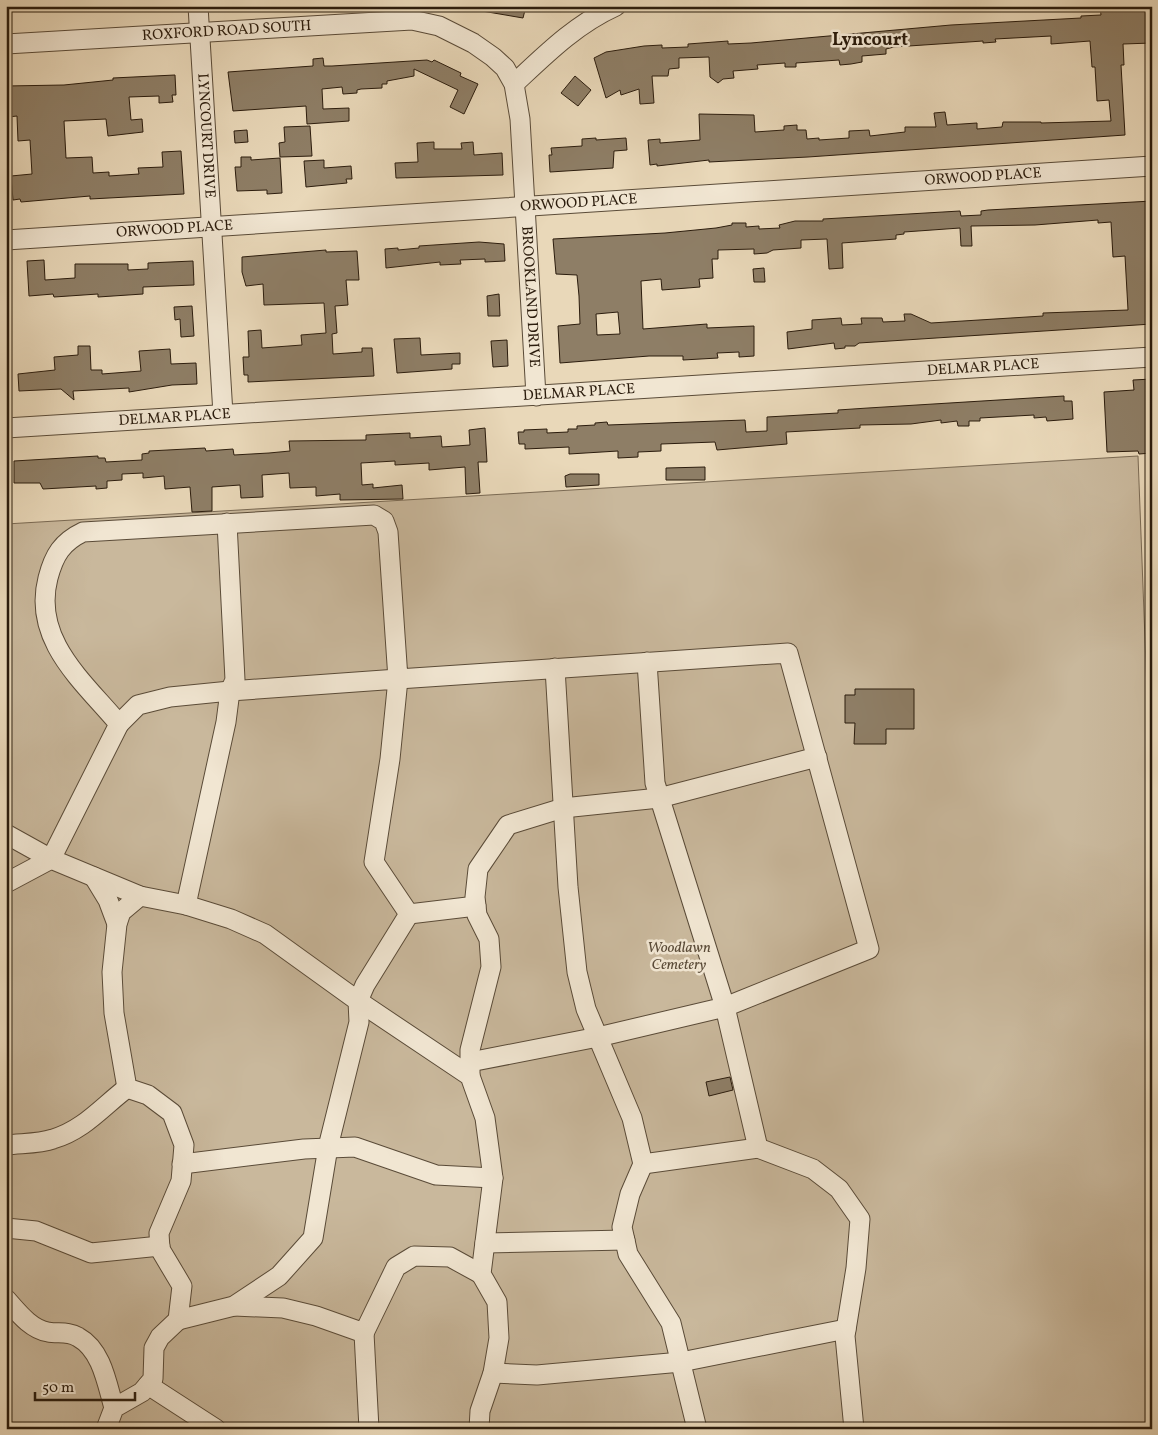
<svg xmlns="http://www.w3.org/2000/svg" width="1158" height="1435" font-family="Vollkorn,serif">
<rect width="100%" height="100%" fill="#e9d8b9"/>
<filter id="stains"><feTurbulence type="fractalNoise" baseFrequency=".004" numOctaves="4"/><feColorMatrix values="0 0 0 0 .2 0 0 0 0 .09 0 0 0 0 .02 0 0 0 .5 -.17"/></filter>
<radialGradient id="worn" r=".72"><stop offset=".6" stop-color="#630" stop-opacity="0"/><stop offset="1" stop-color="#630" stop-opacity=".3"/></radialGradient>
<polygon fill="#c9b89c" stroke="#7a6a54" points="1138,456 1152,823 1152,1429 6,1429 6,524"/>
<g fill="#8e7e66" stroke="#2b1c0d" fill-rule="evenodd">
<polygon points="482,6 526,6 523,18 482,11"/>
<polygon points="1100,6 1152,6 1152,43 1123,44 1124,65 1121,65 1125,135 808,157 709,162 709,160 657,166 657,164 650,165 648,140 660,139 660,143 700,140 699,114 754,115 755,132 784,130 784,126 797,125 797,130 806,130 807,139 819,138 819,140 849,138 849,131 869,130 870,136 905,132 905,127 936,127 934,113 945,112 947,125 977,123 977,129 1002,127 1003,122 1041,122 1041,123 1111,121 1109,100 1097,101 1095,67 1092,67 1090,41 1051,44 1051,36 995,39 996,42 983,43 983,41 894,47 886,49 886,54 862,56 862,62 851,64 840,65 839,60 796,63 796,67 785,67 785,63 757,65 758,69 733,71 734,78 723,79 718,83 710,77 709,57 679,58 679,68 669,69 668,76 652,76 654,103 640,104 639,89 621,95 620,90 606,98 594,58 606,52 644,46 662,45 662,48 688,47 688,44 728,41 728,44 751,43 951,25 1081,18 1081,16 1101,15"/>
<polygon points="323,58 324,66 332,66 427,60 432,62 434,60 461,73 460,76 478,84 464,114 450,107 458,90 414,69 414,76 387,81 387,84 382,84 382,88 361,89 357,90 357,93 343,94 342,87 322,89 323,109 349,108 349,121 307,124 306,106 233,111 228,72 313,66 313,59"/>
<polygon points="175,75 176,95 172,95 173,102 159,103 159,96 129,97 131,120 142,119 143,132 108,136 106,119 64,121 66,158 92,157 93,173 109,172 109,176 139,174 138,168 163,167 162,152 181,151 184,194 90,199 90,196 21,202 20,199 13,200 11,176 32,174 30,140 18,141 17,116 8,117 6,112 6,86 64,85 113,80 113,78"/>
<polygon points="575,76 591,90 578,106 561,93"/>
<polygon points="310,126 312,156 280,157 279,143 285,142 284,127"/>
<polygon points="247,130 248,142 235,143 234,131"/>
<polygon points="596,138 596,140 626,138 627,150 614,151 613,168 550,172 549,155 552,155 551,148 582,146 582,139"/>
<polygon points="434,142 434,149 462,149 461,143 473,142 474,155 502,153 503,175 396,178 395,163 418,162 417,143"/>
<polygon points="241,157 251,157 251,160 280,158 282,193 267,194 267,190 237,191 235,167 241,167"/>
<polygon points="324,160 324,168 351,166 352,179 346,179 347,183 306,187 304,161"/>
<path d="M1152 201V324L859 343 855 346H845V348L835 349 834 343 788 349 787 332 812 329V320L841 318 842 325 862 324 861 318H882L883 322 905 321 904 314H911L931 323 1043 316V313L1128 310 1125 256 1113 257 1111 222 1098 223V220L1035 225 971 226 972 246H961L960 228 904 232V234L896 235V239L842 243 843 268 829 269 827 239 801 240V248L773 250 767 253 754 254V249L718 250V259H712L713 278 699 279 700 287 662 290 661 279 641 281 643 329 707 324V328L754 326V356L739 357V352L717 353 718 358 683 360V356H649L560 363 558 326 580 324 579 296 577 275 556 274 553 239 665 233 716 228 732 225V223H746V227L759 226V229L780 228 779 225 795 221H823V219L960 211 961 216 981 215V211L988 210ZM618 312 620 334 597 335 596 314Z"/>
<polygon points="479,242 504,244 505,261 485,262 485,259 460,260 461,264 440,265 440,262 386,268 385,249 398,248 398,250 419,248 419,246"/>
<polygon points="326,250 326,252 357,251 359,280 346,280 348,305 335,306 337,333 332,334 333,354 362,352 362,348 372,348 374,376 248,382 248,375 244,375 243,357 249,357 248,331 261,330 262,348 302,345 301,335 326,333 324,303 264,305 263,284 246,286 242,272 242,257"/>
<polygon points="44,260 45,280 75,278 75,264 128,264 128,270 148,269 148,263 193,261 194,285 143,287 143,294 98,297 98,294 54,297 53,294 29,296 27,261"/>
<polygon points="764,268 765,282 754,282 753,269"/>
<polygon points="499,294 500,316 488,316 487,296"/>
<polygon points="192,306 194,336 181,337 180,319 175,320 174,307"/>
<polygon points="420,338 421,355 460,353 460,364 452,364 452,369 397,373 394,339"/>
<polygon points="507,340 508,366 493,367 491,341"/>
<polygon points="78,346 90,346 91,370 102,370 102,374 141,371 139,351 170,349 171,364 196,363 197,384 172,385 129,392 129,388 73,391 74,400 61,389 19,391 18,374 55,370 54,357 78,355"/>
<polygon points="1152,379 1152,453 1139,454 1138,451 1107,452 1104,392 1134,390 1133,380"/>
<polygon points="1064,396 1064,401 1072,401 1073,419 1047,421 1046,417 1034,418 1034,415 980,418 980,421 969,421 969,426 958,426 957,421 941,423 941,420 911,424 860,425 860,428 786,432 787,444 717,450 715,442 661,444 661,451 638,452 638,457 618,458 618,451 569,454 569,447 525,449 525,444 519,444 518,432 524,432 524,430 547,429 547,433 568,432 568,429 577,429 577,426 595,425 595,423 607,422 608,425 745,420 746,432 767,431 767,417 838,413 838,410 868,408"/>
<polygon points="485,428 487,462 478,462 480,493 466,494 465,467 429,470 429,463 395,465 395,461 361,463 362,485 373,484 373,488 402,485 403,499 340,500 340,494 316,496 316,487 290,488 289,473 262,475 263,497 241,498 240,485 212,487 212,511 192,512 190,487 165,489 164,476 143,478 143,473 122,474 122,480 107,481 107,488 96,489 96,486 43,489 40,483 14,483 14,461 98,456 98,458 105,458 106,462 142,460 142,454 149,453 149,451 205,448 206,451 233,449 234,455 269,453 290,451 289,441 366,440 366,435 410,433 410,438 441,436 442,447 470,445 469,430"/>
<polygon points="705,467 705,480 666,480 666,468"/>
<polygon points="570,474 599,474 599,485 566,487 565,476"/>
<polygon points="855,689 914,689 914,729 886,729 886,744 854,744 855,723 845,723 845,695 855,695"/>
<polygon points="730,1077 733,1090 709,1096 706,1082"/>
</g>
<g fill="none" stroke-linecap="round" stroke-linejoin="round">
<defs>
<g id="minor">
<path id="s1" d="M198 6 223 414"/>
<path id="s2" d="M6 44 412 20 439 26 473 43 493 57 505 68 514 84 520 119 536 396"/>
<path d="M514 84C546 54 576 24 616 6"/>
<path id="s3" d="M6 240 1152 166"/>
<path id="s4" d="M6 428 1152 357"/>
<polyline points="555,668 568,887 577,972 586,1009 632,1118 643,1164 630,1194 622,1227 628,1254 671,1323 697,1429"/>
<polyline points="119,724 138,705 170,697 230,691 398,679 390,759 374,862 409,914 365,985 358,1001 470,1076 485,1118 493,1178 481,1274 497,1302 499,1338 493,1373 480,1411 479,1429"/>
<path d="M6 834 51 859 119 724C83 681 32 640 48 578 54 555 62 542 83 532L374 515 384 521 388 532 398 679 788 653 869 949 725 1007 758 1148 813 1169 839 1189 860 1219 856 1268 845 1336 854 1429"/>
<polyline points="94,877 108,900 117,924"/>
<polyline points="6,883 51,859 140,896 186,905"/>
<polyline points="409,914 476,906"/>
<polyline points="470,1062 598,1037 725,1007 655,783 647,662"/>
<polyline points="470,1074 470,1050 491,967 489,939 477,915 475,897 478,869 508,825 563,808 659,798 817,757"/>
<path d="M6 1145C21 1143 39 1144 53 1139 84 1130 103 1106 127 1088"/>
<polyline points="182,1164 304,1149 355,1147 436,1175 493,1178"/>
<polyline points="643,1164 758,1148"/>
<polyline points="6,1228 36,1231 91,1253 160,1246"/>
<polyline points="485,1243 625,1240"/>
<path d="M6 1299C17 1311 30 1329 48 1332 58 1334 68 1331 78 1337 102 1350 107 1384 114 1408"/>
<polyline points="234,1306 283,1308 316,1316 364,1333 396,1267 414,1256 450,1257 481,1274"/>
<polyline points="178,1320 234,1306 279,1276 313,1238 328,1147 359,1022 358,1001 265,934 231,919 186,905 226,722 230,691 235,680 227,523"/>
<polyline points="364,1333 369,1429"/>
<polyline points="493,1373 537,1375 681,1362 846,1329"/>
<polyline points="148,1385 216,1429"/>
<polyline points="106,1429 114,1408 142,1392 153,1379 154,1348 160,1337 178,1320 182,1286 160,1249 159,1233 181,1181 184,1145 172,1113 148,1095 127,1088 114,1013 112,972 117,924 121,912 140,896"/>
</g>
</defs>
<use href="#minor" stroke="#5a4b38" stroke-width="21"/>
<use href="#minor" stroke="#f1e6d2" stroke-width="19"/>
</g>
<g text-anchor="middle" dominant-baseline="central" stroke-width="5" stroke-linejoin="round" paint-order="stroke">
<g font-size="15" fill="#2b1c0d" stroke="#f1e6d2">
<text stroke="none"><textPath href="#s2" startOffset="221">ROXFORD ROAD SOUTH</textPath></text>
<text stroke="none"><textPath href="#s1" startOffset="130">LYNCOURT DRIVE</textPath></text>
<text stroke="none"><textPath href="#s3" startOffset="979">ORWOOD PLACE</textPath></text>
<text stroke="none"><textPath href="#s3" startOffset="574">ORWOOD PLACE</textPath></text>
<text stroke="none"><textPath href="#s3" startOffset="169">ORWOOD PLACE</textPath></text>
<text stroke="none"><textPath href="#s2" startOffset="745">BROOKLAND DRIVE</textPath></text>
<text stroke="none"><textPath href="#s4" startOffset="979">DELMAR PLACE</textPath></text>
<text stroke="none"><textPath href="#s4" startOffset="574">DELMAR PLACE</textPath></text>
<text stroke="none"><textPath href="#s4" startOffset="169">DELMAR PLACE</textPath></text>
</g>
<g font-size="15" font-style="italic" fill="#5a4b38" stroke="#f1e6d2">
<text x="679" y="948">Woodlawn<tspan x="679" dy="17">Cemetery</tspan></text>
</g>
<g font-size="18" font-weight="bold" fill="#2b1c0d" stroke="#f1e6d2">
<text x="870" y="40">Lyncourt</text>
</g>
</g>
<rect width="1158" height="1435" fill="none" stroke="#e9d8b9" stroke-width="25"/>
<rect x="8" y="8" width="1143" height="1420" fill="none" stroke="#2b1c0d" stroke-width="2.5"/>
<rect x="12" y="12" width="1133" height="1410" fill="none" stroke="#2b1c0d"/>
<path d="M35 1392v8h100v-8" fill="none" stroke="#2b1c0d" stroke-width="2.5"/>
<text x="42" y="1392" font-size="15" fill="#2b1c0d" stroke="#f1e6d2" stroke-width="4" paint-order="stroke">50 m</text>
<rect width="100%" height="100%" filter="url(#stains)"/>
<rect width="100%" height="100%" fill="url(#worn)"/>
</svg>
